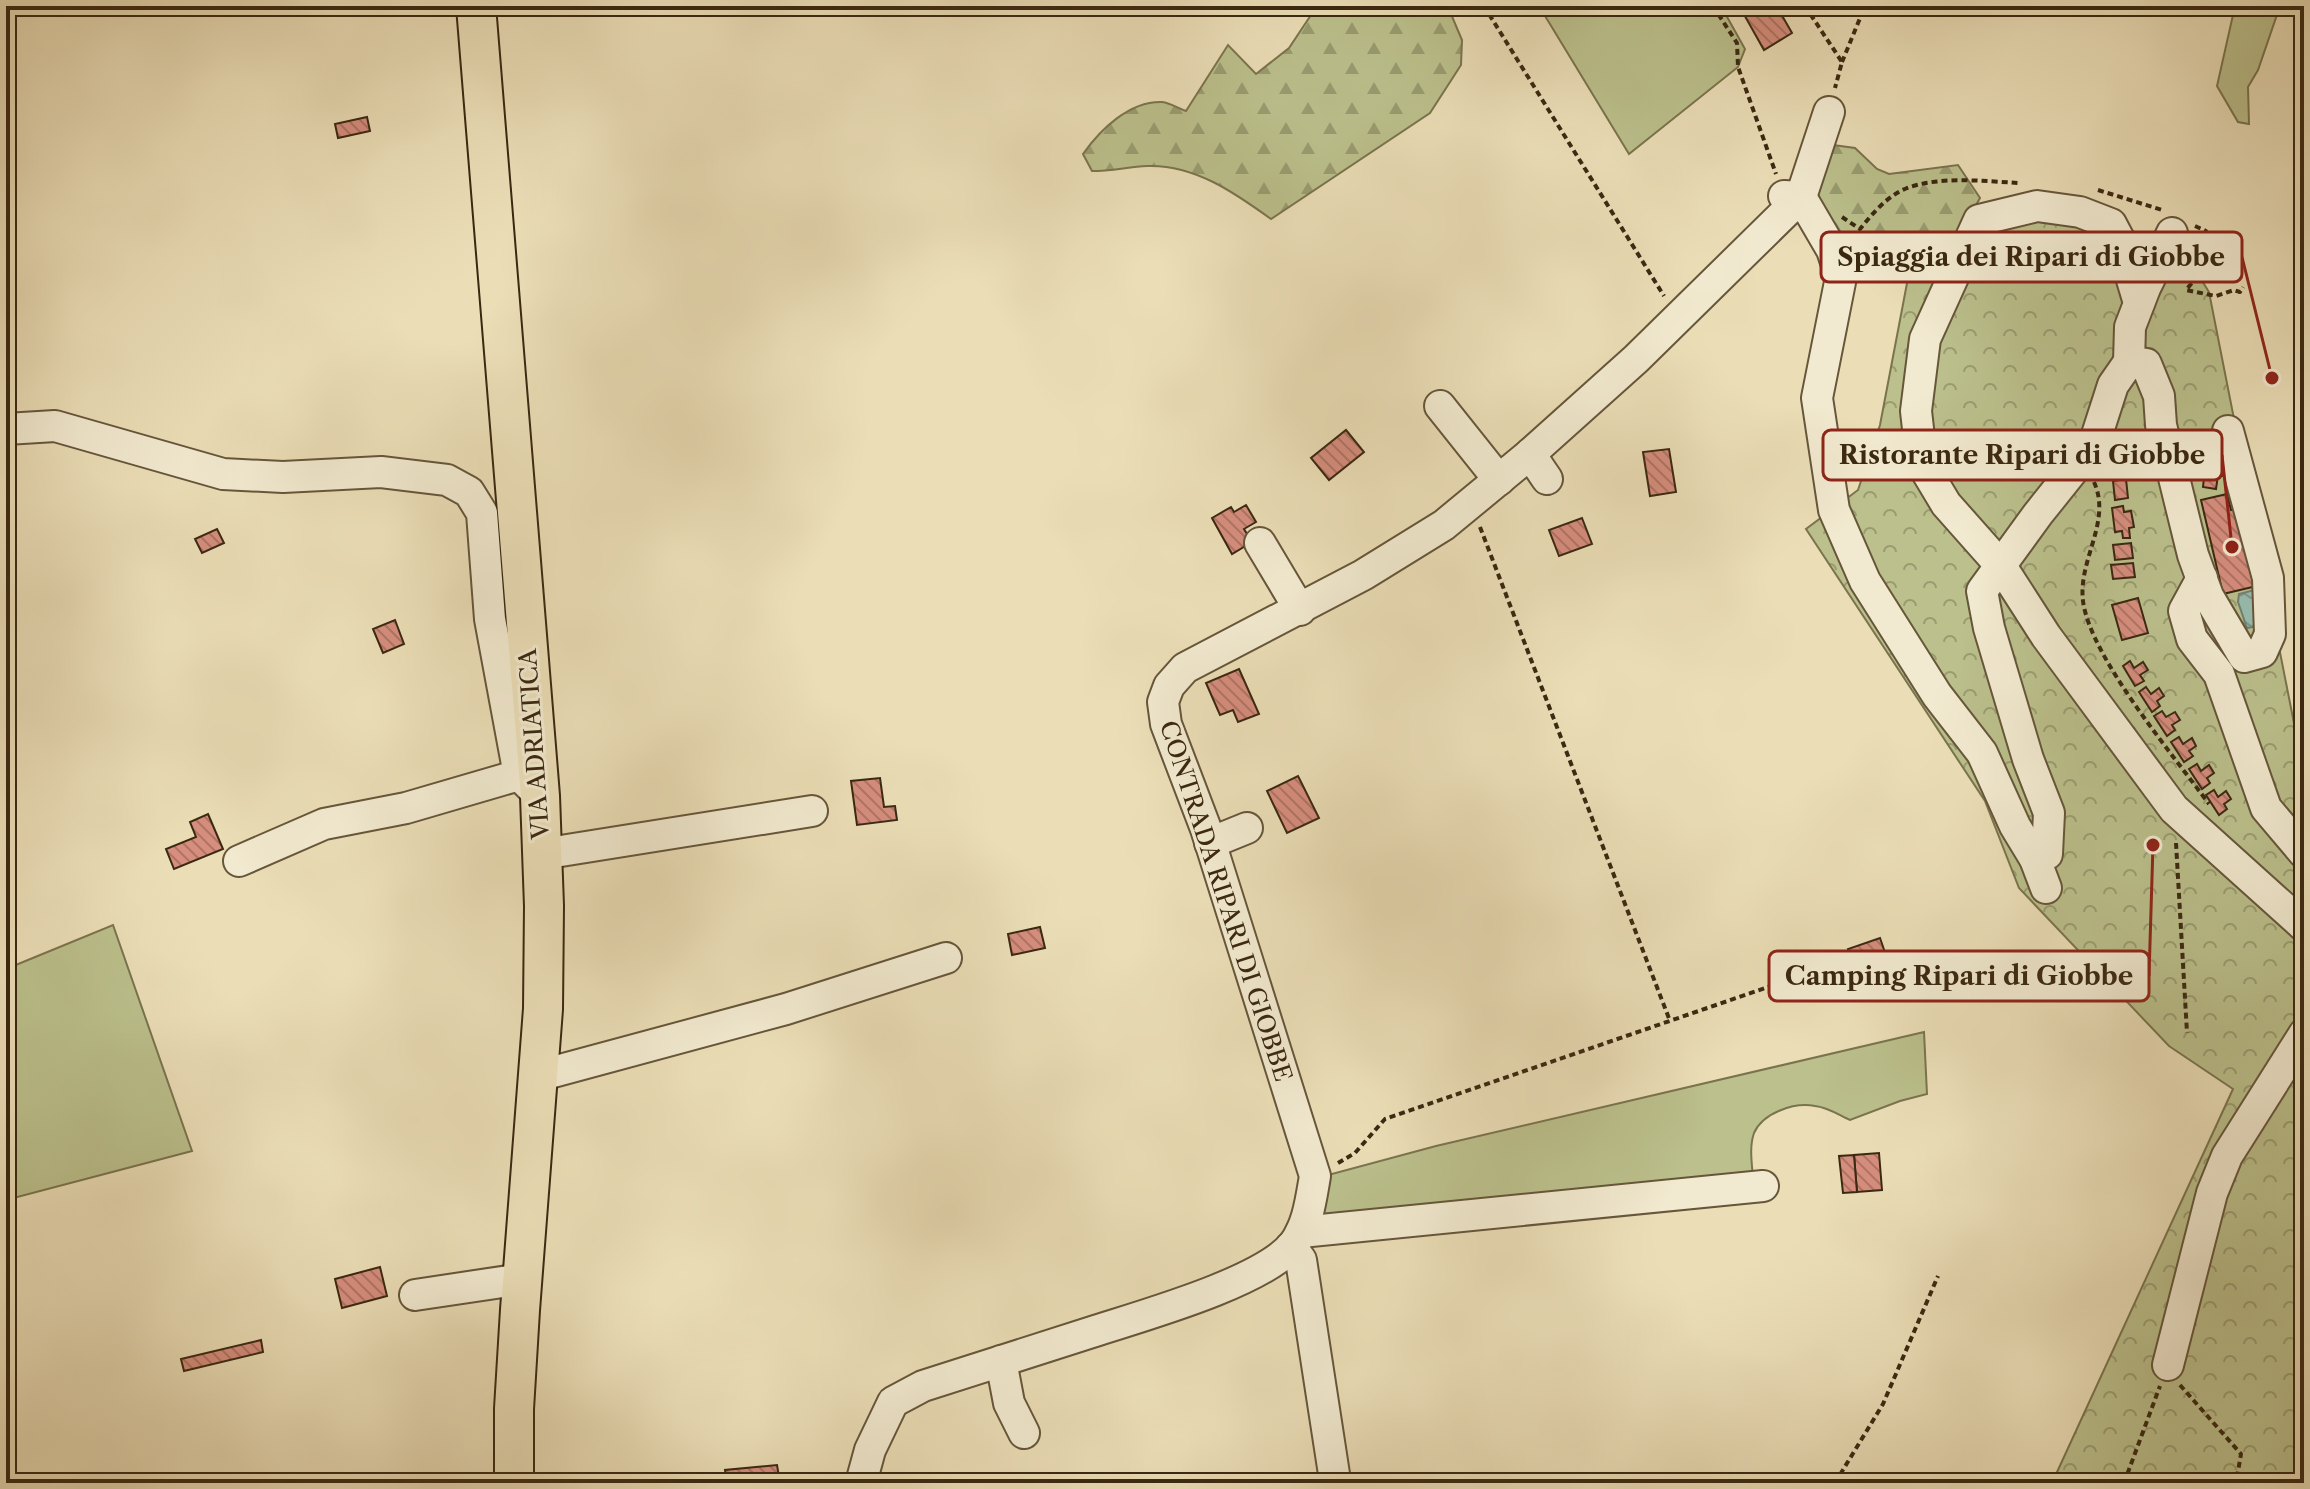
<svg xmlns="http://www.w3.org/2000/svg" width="2310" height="1489" font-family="'Libre Caslon Text',serif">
<defs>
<pattern id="forest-firs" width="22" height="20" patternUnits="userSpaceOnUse" patternTransform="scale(2)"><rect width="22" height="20" fill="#bbc08c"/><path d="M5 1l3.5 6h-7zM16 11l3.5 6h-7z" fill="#999c71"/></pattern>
<pattern id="park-crowns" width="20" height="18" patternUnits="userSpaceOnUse" patternTransform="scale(2)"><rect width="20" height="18" fill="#bbc08c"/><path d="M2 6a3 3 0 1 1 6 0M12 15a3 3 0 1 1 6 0" fill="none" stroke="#999c71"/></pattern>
<pattern id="water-ripples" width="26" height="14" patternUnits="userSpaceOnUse" patternTransform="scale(2)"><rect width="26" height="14" fill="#98bcaf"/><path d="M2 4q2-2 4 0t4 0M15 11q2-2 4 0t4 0" fill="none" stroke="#7d998d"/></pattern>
<pattern id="building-back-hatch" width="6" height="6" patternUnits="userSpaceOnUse" patternTransform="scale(2)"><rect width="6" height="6" fill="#d68e7e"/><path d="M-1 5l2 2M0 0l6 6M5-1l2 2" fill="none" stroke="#af7466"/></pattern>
</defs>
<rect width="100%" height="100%" fill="#ebdeb7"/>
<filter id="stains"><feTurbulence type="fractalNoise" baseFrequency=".0025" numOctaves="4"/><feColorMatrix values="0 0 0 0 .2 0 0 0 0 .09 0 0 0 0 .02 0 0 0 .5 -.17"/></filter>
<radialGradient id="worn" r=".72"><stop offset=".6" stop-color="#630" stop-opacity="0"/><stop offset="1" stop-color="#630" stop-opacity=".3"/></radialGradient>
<g fill="#bbc08c" stroke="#7a744e" stroke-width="2">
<polygon points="1539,6 1721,6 1745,49 1738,67 1629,154"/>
<polygon points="2235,6 2280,6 2258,70 2248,87 2249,124 2238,122 2217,86"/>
<polygon points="113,925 192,1151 6,1200 6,969"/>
<path d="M1924 1032 1927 1094 1900 1101 1850 1120C1839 1115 1827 1107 1815 1106 1794 1102 1763 1113 1754 1133 1749 1147 1752 1164 1753 1178L1320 1216 1328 1175 1436 1146Z"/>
</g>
<g fill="url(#forest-firs)" stroke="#7a744e" stroke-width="2">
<path d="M1317 6H1444L1451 14 1462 40 1461 65 1430 113 1271 219C1235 193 1194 164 1147 166 1128 167 1111 171 1092 171L1083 154C1100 130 1129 101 1162 102 1170 103 1178 108 1186 111L1228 45 1256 74 1289 48Z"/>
<polygon points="1833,145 1855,148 1877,169 1889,174 1958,165 1980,198 1972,212 1959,247 1908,278 1882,263 1846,258 1809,193"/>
</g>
<polygon fill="url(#park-crowns)" stroke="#7a744e" stroke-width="2" points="2024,208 2177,241 2209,292 2304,774 2304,1447 2298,1483 2052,1483 2233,1089 2169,1046 2019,888 1985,801 1806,529 1858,490 1880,425 1908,278"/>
<polygon fill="url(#water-ripples)" stroke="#728170" stroke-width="2" points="2258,589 2258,626 2247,628 2238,602 2239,594"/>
<g fill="url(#building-back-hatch)" stroke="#3a2811" stroke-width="2">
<polygon points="1751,6 1772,6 1776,14 1780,12 1792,33 1764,50 1742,11"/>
<polygon points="367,117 370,131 338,138 335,124"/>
<polygon points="1346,430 1364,452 1329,480 1311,458"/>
<polygon points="1669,449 1676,492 1650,496 1643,452"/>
<polygon points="2207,450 2225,452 2223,476 2218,475 2216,489 2203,487"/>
<polygon points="2126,479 2128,498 2115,500 2113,481"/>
<polygon points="2227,494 2231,510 2242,507 2261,585 2223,594 2201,500"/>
<polygon points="1246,505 1256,522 1244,529 1252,542 1232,554 1212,518 1231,507 1234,512"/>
<polygon points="2123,506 2124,512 2131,511 2134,527 2129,528 2130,538 2123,538 2122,531 2115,532 2112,508"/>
<polygon points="1582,518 1592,544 1559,556 1549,530"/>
<polygon points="217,529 224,543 202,553 195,539"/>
<polygon points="2131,543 2133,558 2115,560 2113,545"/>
<polygon points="2133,563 2135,577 2113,579 2111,565"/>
<polygon points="2138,598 2148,633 2122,640 2112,605"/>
<polygon points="395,620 404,644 383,653 373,629"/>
<polygon points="2130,661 2134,668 2143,662 2148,670 2140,675 2144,681 2135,686 2123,666"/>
<polygon points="1239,669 1259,714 1238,722 1233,710 1220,715 1206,683"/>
<polygon points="2146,687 2151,694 2159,688 2164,696 2157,701 2160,706 2152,712 2139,692"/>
<polygon points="2162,711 2166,717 2175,712 2180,720 2172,725 2175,730 2167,736 2154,716"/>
<polygon points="2179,737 2183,744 2192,738 2196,746 2189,751 2193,756 2184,762 2171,742"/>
<polygon points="2197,764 2201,771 2209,765 2214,773 2207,778 2210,783 2202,789 2189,769"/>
<polygon points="1298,776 1319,818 1287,833 1267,791"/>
<polygon points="880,778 884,807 895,806 897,820 857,825 851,781"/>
<polygon points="2214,790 2218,797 2226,791 2231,799 2224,804 2227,809 2219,815 2206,795"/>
<polygon points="208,814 223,849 174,869 166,849 196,837 190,822"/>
<polygon points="1040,927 1045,948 1012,955 1008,934"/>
<polygon points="1880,938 1889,964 1880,967 1886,984 1864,992 1848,949"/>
<polygon points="1879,1153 1882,1190 1857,1192 1854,1155"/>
<polygon points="1854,1155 1857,1192 1843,1193 1839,1156"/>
<polygon points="380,1267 387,1296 342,1308 335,1279"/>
<polygon points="261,1340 263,1352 184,1371 181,1359"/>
<polygon points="777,1465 780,1483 727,1483 725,1470"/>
</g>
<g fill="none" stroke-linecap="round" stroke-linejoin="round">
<defs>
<g id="minor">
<polyline points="1784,196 1801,197 1832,250 1841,277 1817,398 1834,510 1865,581 1937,695 1982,753 2015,826 2035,859 2046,888"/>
<polyline points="2139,303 2121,243 2111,224 2080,212 2037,206 1979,220 1925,339 1916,411 1922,464 1946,504 2001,566 2046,636 2174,809 2304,926"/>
<polyline points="2129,362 2130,327 2145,288 2172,233"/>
<polyline points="1440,406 1499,480"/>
<polyline points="6,429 55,426 223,474 283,477 381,472 447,480 469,492 482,513 490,619 519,775 540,796"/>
<polyline points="1530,454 1547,479"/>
<polyline points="1260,543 1300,610"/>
<polyline points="2202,578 2184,611 2192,639 2219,674 2266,808 2304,853"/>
<polyline points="1210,843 1247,828"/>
<polyline points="542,854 812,811"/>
<polyline points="2035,859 2047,854 2049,813 2028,759 1989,628 1982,591 2038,514 2094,444 2113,385 2129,362 2146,364 2159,396 2161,425 2193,555 2208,596 2244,657 2262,652 2270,634 2268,578 2228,431"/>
<polyline points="239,861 324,824 406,808 519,775"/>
<polyline points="538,1076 786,1009 946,958"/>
<polyline points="1301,1232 1763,1186"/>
<polyline points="1291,1247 1301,1260 1334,1474"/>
<polyline points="415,1295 522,1279"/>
<polyline points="1001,1361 1009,1403 1024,1433"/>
<polyline points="2168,1365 2212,1193 2227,1156 2304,1034"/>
<path d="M861 1483 870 1450 893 1402 923 1386C980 1368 1036 1350 1092 1332 1141 1316 1261 1283 1293 1245 1308 1226 1311 1199 1315 1176L1206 829 1166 724 1163 702 1169 686 1185 668 1363 575 1444 525 1530 454 1636 359 1801 197 1829 112"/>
</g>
<polyline id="major" points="476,6 540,796 544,906 543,1009 520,1310 514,1409 514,1483"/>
</defs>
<use href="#minor" stroke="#66563a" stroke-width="34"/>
<use href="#major" stroke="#3a2811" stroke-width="42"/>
<g stroke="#3a2811" stroke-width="4" stroke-dasharray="6 4" stroke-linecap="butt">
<polyline points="1484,6 1664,296"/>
<polyline points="1713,6 1737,43 1738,67 1776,174"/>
<polyline points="1805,6 1842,62 1835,88"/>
<polyline points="1842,62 1865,6"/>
<polyline points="2098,190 2162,210"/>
<path d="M1842 217 1860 229C1873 213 1887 196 1907 188 1940 176 1983 181 2018 183"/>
<polyline points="2195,226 2206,231 2207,265 2186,290 2216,296 2234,290 2240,292 2243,287"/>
<path d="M2094 482C2112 522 2078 559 2083 601 2090 657 2174 756 2209 804"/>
<polyline points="1480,527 1670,1021"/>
<polyline points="2176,843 2187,1033"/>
<polyline points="1338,1163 1355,1153 1385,1119 1809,973"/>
<polyline points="2180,1385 2241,1454 2236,1483"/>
<polyline points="1835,1483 1883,1404 1938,1276"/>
<polyline points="2124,1483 2160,1386"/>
</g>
<use href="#minor" stroke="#f2ead0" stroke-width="30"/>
<use href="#major" stroke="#ebdeb7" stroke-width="38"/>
</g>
<g text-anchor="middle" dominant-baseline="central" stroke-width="6" stroke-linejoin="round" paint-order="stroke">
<g font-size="24" fill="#3a2811" stroke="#f2ead0">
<text transform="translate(534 744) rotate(-94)">VIA ADRIATICA</text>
<text transform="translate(1226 901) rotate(72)">CONTRADA RIPARI DI GIOBBE</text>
</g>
</g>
<path fill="none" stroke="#8f2418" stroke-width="3" d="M2272 378L2242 257M2232 547L2222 455M2153 845L2149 976"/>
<g fill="#8f2418" stroke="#f2ead0" stroke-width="3">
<circle cx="2272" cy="378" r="8"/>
<circle cx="2232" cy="547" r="8"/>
<circle cx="2153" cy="845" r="8"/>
</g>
<g fill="#f2ead0" stroke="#8f2418" stroke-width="3">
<rect x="1821" y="232" width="421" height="50" rx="8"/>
<rect x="1823" y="430" width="399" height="50" rx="8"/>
<rect x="1769" y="951" width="380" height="50" rx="8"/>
</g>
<g font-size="26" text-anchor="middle" font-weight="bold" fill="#3a2811">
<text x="2031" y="266">Spiaggia dei Ripari di Giobbe</text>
<text x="2022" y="464">Ristorante Ripari di Giobbe</text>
<text x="1959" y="985">Camping Ripari di Giobbe</text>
</g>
<rect width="2310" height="1489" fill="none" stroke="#ebdeb7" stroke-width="32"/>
<rect x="8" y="8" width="2294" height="1473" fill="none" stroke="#3a2811" stroke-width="4"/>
<rect x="16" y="16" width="2278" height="1457" fill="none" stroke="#3a2811" stroke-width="2"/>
<rect width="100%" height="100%" filter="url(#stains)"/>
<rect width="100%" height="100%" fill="url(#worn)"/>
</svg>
